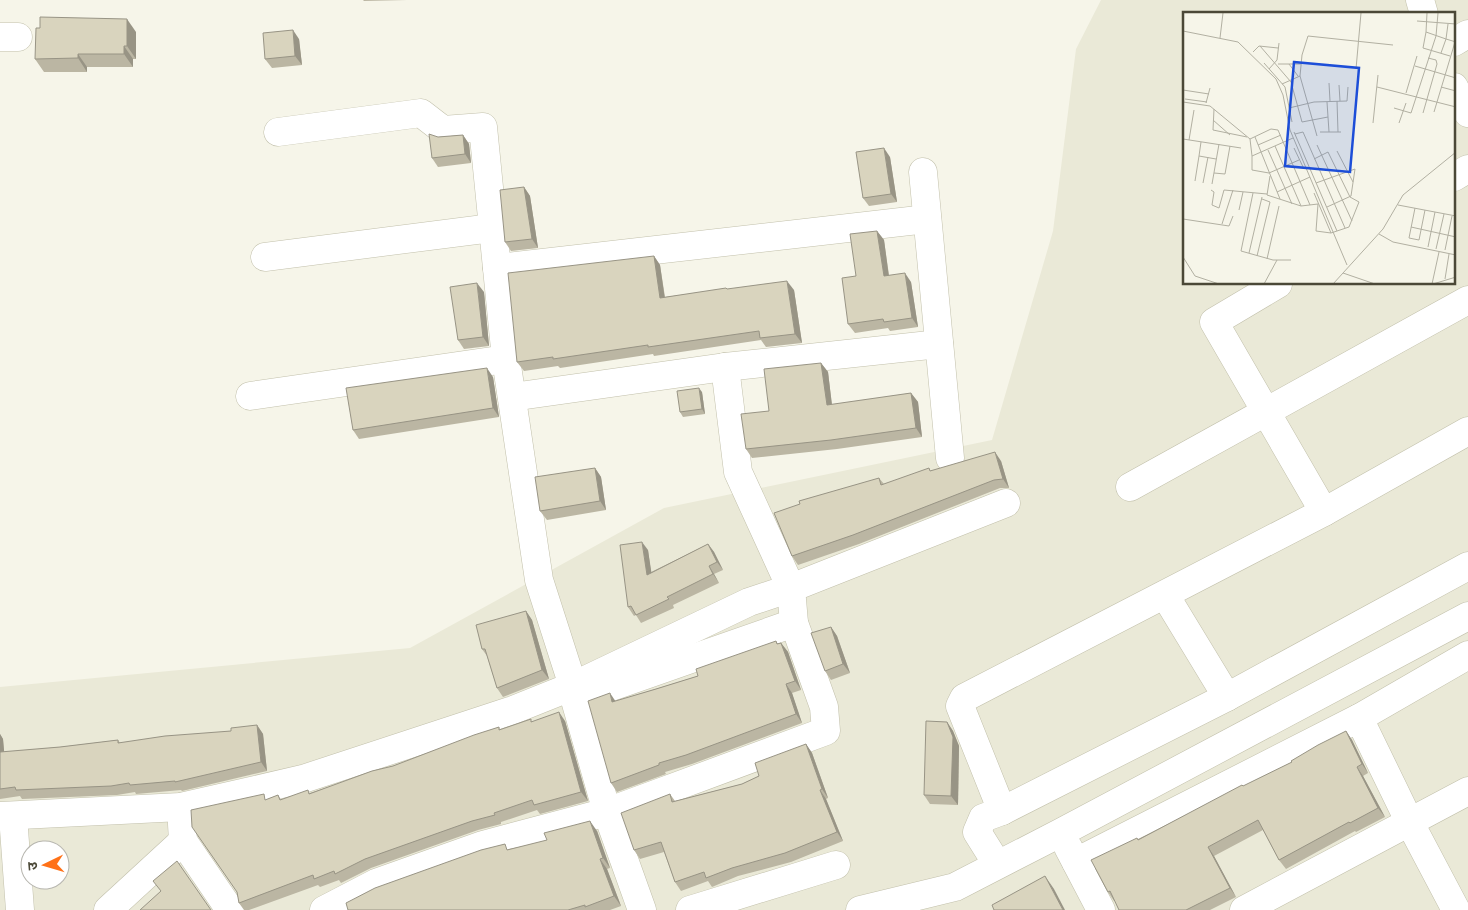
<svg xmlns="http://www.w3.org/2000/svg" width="1468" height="910" font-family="'PT Sans','Noto Sans Devanagari',sans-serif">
<rect width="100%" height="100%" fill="#f6f5e9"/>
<path fill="#eae9d7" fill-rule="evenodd" d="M1101 0H1468V910H0V687L410 648 664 508 992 440 1053 231 1076 49ZM1184 14H1454V284H1184ZM30 850H60V880H30Z"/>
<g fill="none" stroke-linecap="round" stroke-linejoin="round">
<defs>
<g id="minor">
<polyline points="1420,0 1424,14"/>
<polyline points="0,37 18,37"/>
<polyline points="1454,42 1468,34"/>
<polyline points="1454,87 1468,113"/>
<polyline points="278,132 421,113 443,130 483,127 506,359 539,580 573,686 575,700 607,812 642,910"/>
<polyline points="923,172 950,458"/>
<polyline points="1454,177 1468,169"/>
<polyline points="265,257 492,228"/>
<polyline points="497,268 927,219"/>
<polyline points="1278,284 1214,322 1324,512"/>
<polyline points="250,396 506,359"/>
<polyline points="512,397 725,367 939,344"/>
<polyline points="1130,487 1468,300"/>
<polyline points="1165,595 1227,697"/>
<polyline points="588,695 794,623"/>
<polyline points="1359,718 1410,823 1456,910"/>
<polyline points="181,807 183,841 230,910"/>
<polyline points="1002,811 960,706 964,698 1324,512 1468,431"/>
<polyline points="0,816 181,807 303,779 513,710 573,686 749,602 791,588 1006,503"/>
<polyline points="13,816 20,910"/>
<polyline points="1068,847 1101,910"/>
<polyline points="1076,862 1359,718 1468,655"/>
<polyline points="997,864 977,832 983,818 1002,811 1227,697 1468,566"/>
<polyline points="108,910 183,841"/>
<polyline points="324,910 376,883 483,845 607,812 826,731 824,707 794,623 791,588 738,472 725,367"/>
<polyline points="690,910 836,865"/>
<polyline points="860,910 955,887 1060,833 1468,616"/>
<polyline points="1244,910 1468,791"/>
</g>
</defs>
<use href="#minor" stroke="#c2c0ab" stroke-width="29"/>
<use href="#minor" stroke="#fff" stroke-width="28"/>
</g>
<g fill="#bbb6a3">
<polygon points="363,0 407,0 364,1"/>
<polygon points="136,32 136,59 133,59 133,67 87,67 87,72 44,72 35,59"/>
<polygon points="299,39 302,65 272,68 265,59"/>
<polygon points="463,135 469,144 471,163 438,167 432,158 438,137"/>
<polygon points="890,157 897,202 869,206 863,198"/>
<polygon points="524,187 530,196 538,248 511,251 505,242"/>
<polygon points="877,231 884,240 889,275 911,282 918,327 890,331 888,328 855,333 848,324 856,276"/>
<polygon points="654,256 660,265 665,297 727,289 794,290 802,343 766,347 761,340 654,356 653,354 560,368 558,366 524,371 517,362"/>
<polygon points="484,292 489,346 464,349 458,340"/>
<polygon points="821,363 828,372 832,405 911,393 918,402 922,437 837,449 752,458 746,449 769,411"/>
<polygon points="493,377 499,417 359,439 353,430"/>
<polygon points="702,392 705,414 683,417 680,412"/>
<polygon points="1001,461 1009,488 1000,488 859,544 798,565 792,556 879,478 884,484 931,471"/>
<polygon points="595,468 601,477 606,510 547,520 540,511"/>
<polygon points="708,544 714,552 723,570 714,574 719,583 673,605 674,608 641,623 636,615 634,616 628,607 648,550 651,572"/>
<polygon points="526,611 532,620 549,679 503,697 497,688 487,656 482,649"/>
<polygon points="831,627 837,636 850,673 831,680 825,671"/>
<polygon points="776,641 778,644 781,643 788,652 801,690 792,693 802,723 692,764 665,772 666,774 617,792 611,783 616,701 698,676"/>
<polygon points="532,721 565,721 588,801 540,814 537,810 501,822 501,824 478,830 371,868 341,883 339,880 320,887 318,885 249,910 244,910 239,903 237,892 268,799 278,795 281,800 310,793 393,766 499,727 500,730"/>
<polygon points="947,722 953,731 959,746 958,805 930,804 924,795"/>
<polygon points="257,725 263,734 267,771 182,791 181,790 136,794 135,792 117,795 22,799 20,796 0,799 0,734 3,739 4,752 60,747 118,740 120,743 231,731"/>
<polygon points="1346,731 1352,740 1368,773 1363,776 1385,817 1356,832 1355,831 1286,869 1279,860 1263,830 1214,856 1236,897 1210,910 1119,910 1115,901 1114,901 1108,892 1138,839 1292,762"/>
<polygon points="806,744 812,753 828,798 826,799 843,841 791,862 738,876 712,887 708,881 681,891 675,882 664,852 640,859 634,850 670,794 675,801 742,784 759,776"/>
<polygon points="597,831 610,868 607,869 621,906 610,910 348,910 509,849"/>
</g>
<g fill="#989485">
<polygon points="127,19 136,32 136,59 127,46"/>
<polygon points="293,30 299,39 302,65 295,56"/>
<polygon points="124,46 133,59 133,67 124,54"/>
<polygon points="78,54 87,67 87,72 78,58"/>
<polygon points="463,135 469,144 471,163 465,154"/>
<polygon points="884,148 890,157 897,202 891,194"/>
<polygon points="524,187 530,196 538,248 532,239"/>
<polygon points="877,231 884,240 890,285 884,276"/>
<polygon points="654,256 660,265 666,307 660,298"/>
<polygon points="905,273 911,282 918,327 912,318"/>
<polygon points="787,281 794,290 802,343 795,334"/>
<polygon points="477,283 484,292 489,346 483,337"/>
<polygon points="821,363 828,372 833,414 827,405"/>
<polygon points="487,368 493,377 499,417 493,408"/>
<polygon points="699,388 702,392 705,414 702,409"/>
<polygon points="911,393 918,402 922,437 916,428"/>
<polygon points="995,452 1001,461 1009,488 1003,479"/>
<polygon points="595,468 601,477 606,510 600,501"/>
<polygon points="642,542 648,550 653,583 647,575"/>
<polygon points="708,544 714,552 723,570 717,562"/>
<polygon points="709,566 714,574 719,583 713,574"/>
<polygon points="526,611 532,620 549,679 542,670"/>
<polygon points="831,627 837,636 850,673 843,664"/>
<polygon points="781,643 788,652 801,690 795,681"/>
<polygon points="786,684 792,693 802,723 796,714"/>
<polygon points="610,693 616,702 612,702"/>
<polygon points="559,712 565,721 588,801 581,792"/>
<polygon points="947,722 953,731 959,746 958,805 951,796"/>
<polygon points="257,725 263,734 267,771 261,762"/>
<polygon points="1346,731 1352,740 1368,773 1362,764"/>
<polygon points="0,734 3,739 5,761 0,754"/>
<polygon points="806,744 812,753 828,798 822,789"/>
<polygon points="1357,767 1363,776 1385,817 1378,808"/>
<polygon points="820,790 826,799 843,841 837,832"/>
<polygon points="590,821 597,831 610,868 603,858"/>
<polygon points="1208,847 1214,856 1236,897 1230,888"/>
<polygon points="600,859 607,869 621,906 614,896"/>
<polygon points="1045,876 1054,889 1065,910 1063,910"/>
</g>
<g fill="#d9d4be" stroke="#989485">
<polygon points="40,17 127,19 127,46 124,46 124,54 78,54 78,58 35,59 36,28 40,28"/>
<polygon points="293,30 295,56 265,59 263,33"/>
<polygon points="429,134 438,137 463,135 465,154 432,158"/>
<polygon points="884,148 891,194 863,198 856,152"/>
<polygon points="524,187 532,239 505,242 500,190"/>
<polygon points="877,231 884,276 905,273 912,318 884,322 883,319 848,324 842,278 856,276 850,234"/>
<polygon points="654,256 660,298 726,288 727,289 787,281 795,334 760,338 759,331 648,347 648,345 553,359 553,357 517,362 508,273"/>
<polygon points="477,283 483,337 458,340 450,287"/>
<polygon points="821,363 827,405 911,393 916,428 831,440 746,449 741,414 769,411 764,369"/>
<polygon points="487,368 493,408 353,430 346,388"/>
<polygon points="699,388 702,409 680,412 677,391"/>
<polygon points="995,452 1003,479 994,480 853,535 792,556 774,513 800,504 799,501 879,478 881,485 929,468 930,471"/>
<polygon points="595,468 600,501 540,511 535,477"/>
<polygon points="642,542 647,575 708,544 717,562 709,566 713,574 667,597 669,599 636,615 631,606 628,607 620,545"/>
<polygon points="526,611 542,670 497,688 485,649 482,649 476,625"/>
<polygon points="831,627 843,664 825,671 811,633"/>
<polygon points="776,641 777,644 781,643 795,681 786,684 796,714 686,755 659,763 659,765 611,783 588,701 610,693 612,702 656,689 698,676 696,669"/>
<polygon points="559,712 581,792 534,805 532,800 494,813 495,815 472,821 365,859 335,874 334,871 314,879 313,875 239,903 237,892 192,827 191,810 264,794 265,800 278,795 280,800 308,790 309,794 372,771 393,766 474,735 499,727 499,730 531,719 531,722"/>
<polygon points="926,721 947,722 953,737 951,796 924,795"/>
<polygon points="257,725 261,762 175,782 175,781 130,785 129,783 111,786 16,790 15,787 0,789 0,752 60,747 118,740 118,743 165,736 231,731 231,728"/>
<polygon points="1346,731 1362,764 1357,767 1378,808 1350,823 1349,822 1279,860 1258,820 1208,847 1230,888 1186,910 1119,910 1110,891 1108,892 1091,860 1137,838 1138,840 1242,785 1243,786 1292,762 1291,761 1318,745"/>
<polygon points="806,744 822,789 820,790 837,832 785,853 732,868 706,878 704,872 675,882 661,842 634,850 621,813 670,794 672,802 742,784 759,776 755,763"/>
<polygon points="590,821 603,858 600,859 614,896 585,907 585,905 568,910 348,910 346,903 375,888 481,850 505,844 507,850 547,840 544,833"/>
<polygon points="177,861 211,910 140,910 161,891 153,881"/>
<polygon points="1045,876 1063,910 994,910 992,905"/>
</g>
<g transform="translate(1183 12)">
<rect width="272" height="272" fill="#f6f5e9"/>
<path fill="none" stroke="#b2b0a2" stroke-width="1" d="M234 9 273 12M265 12 263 27 243 20 240 36 267 44M0 19 55 30 93 67 100 83 107 118 164 253M243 20 244 1M37 26 40 1M77 34 108 70 119 110 145 105M70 40 76 34 95 36M258 41 263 27 273 30M81 51 102 75 109 110M95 52H118M106 52 115 64M232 54 273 66M86 57 94 48 96 31M173 57 178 1M146 71 147 89M99 72 117 64M156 73 157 89M194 75 273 95M258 75 273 79M0 78 26 82M223 81 234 44M2 87 24 90M154 89 155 120M0 90 27 94 67 127 88 117 95 118 127 193M144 90 146 120M23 91 27 76M106 96 131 90 164 89 165 75M211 96 228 101 253 24 255 1M31 97 30 118 64 125M251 100 272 30M240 101 254 52 253 48 245 46M30 108 47 123M190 111 195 63M216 111 223 91M111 120 154 219M137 120H158M112 122 120 120 162 216M134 124 117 64 119 43 125 24 210 33M72 125 97 187M110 126 69 144V158L86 161 116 148M0 127 58 136M67 127 69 144M6 128 11 98M18 130 16 144 33 147M75 133 98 123M134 133 169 209M92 134 118 194M111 136 121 157M85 138 109 192M154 139 170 170M131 147 145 140 167 185 176 190 166 215 148 221 133 219 135 192M31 161 42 162 47 134M87 164 84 183 118 194 135 192M12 169 16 144M20 171 25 145M133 171 172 157 168 184 144 195M29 172 36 132M28 178 31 180 29 193 36 196 41 178 84 182M94 180 127 165M70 181 58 239 90 248H108M131 181 148 221M215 193 273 204M232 196 226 226 236 228 242 198M56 198 60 180M0 207 46 214 50 204M39 212 50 178M228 215 273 225M196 222 210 230 273 243M245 235 252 200M253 237 261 202M262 238 269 204M66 241 79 185M74 244 87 190 79 187M0 245 12 264 36 272M84 247 96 194M160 261 192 272M262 267 266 242M81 272 94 248M150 272 200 217 220 183 273 140M249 272 256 240M250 272 273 265"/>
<path fill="#1d4ed8" fill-opacity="0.15" stroke="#1d4ed8" stroke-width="2.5" d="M111 50 176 56 167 160 102 154Z"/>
<rect width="272" height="272" fill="none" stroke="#4b4837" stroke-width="2.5"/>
</g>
<g transform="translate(45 865) rotate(265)"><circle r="24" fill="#ffffff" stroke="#b7b6af"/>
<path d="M0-4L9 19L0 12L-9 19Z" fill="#ff7117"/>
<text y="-8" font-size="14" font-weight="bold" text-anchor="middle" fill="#4b4837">उ</text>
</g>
</svg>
